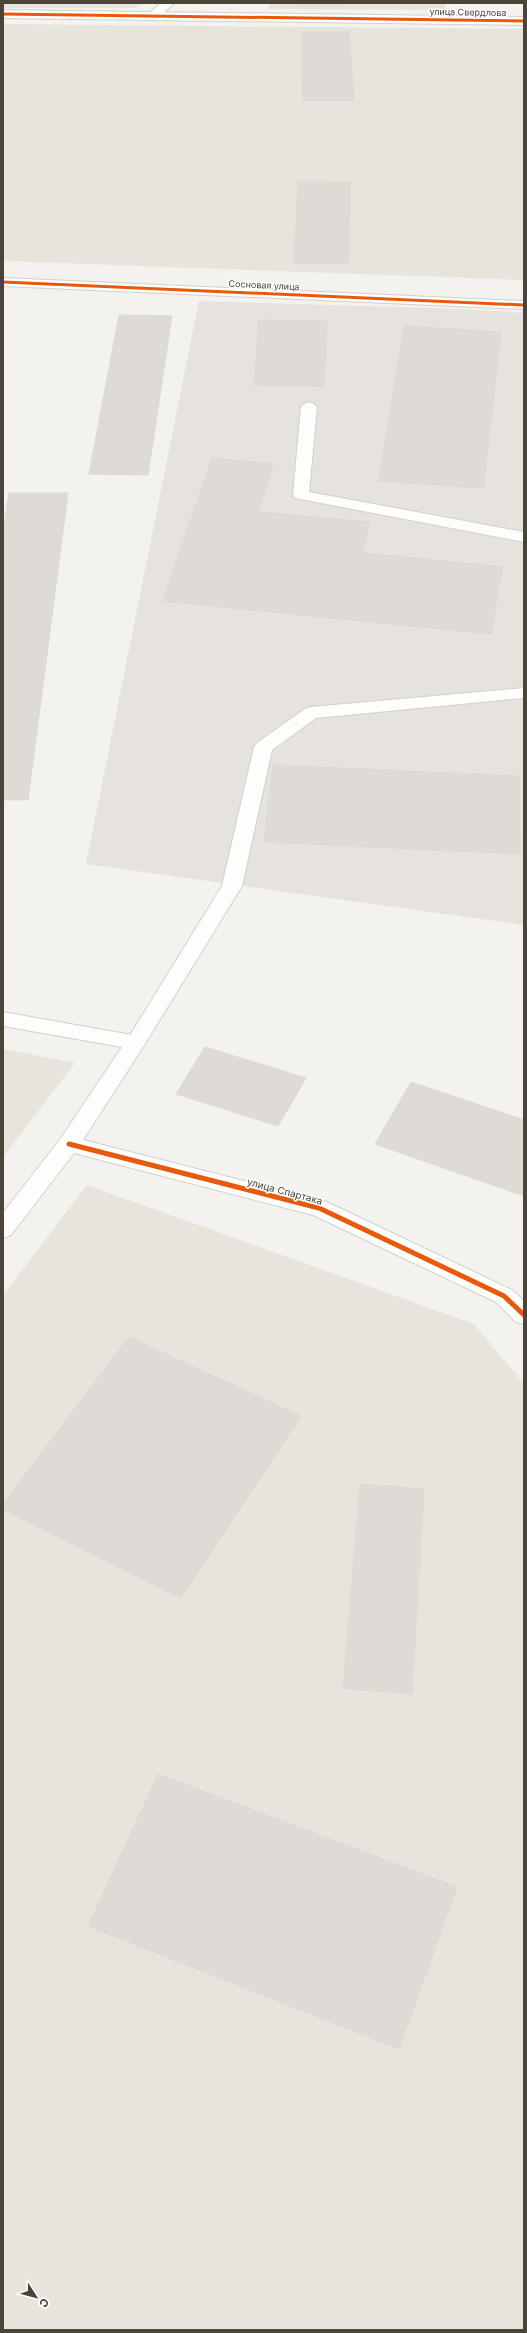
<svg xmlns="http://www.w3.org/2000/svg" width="527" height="2333" font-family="Inter,sans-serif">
<rect width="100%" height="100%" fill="#f4f2ee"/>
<g fill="#e7e4dc">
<polygon points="3,3 146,3 134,8 3,8"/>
<polygon points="269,3 445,3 445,10 269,9"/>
<polygon points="3,24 524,29 524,280 3,261"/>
<polygon points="3,1049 75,1063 3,1157"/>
<polygon points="87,1185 474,1324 524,1384 524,2330 3,2330 3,1295"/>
</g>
<polygon fill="#e6e2de" points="199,301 462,309 524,313 524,925 86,864"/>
<g fill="#dedbd6" stroke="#dcd9d4">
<rect x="297" y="3" width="46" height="1"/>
<polygon points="301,32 349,32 354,101 303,101"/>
<polygon points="298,181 350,182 349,263 294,263"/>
<polygon points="119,315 172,316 148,475 89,474"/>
<polygon points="259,320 327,321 324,386 254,385"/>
<polygon points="404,326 501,332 483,488 379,481"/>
<polygon points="212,458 273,464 258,512 370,522 362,553 502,567 491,634 163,601"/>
<polygon points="9,493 68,493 28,800 3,800 3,530"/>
<polygon points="273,765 519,776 520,854 264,842"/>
<polygon points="205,1047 306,1078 278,1126 176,1094"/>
<polygon points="411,1082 524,1120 524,1196 375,1144"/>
<polygon points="129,1337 301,1416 181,1598 3,1509 3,1504"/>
<polygon points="360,1484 424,1489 412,1694 343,1688"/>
<polygon points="158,1774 457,1887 399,2049 88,1926"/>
</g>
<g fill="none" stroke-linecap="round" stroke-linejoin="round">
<defs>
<g id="lane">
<polygon points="161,3 175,3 157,18 149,18 147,15"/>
<polygon points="309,402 314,404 317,407 309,492 524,532 524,542 295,498 293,495 301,407 304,404"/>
<polygon points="524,688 524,698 316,718 272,750 242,886 143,1047 136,1050 129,1047 126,1042 129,1037 222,886 254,747 257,743 305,709 311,707"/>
</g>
<g id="street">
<polygon points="3,10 524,17 524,25 3,18"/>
<polygon points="3,278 524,301 524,309 3,286"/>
<polygon points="3,1012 143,1037 146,1042 143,1047 83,1140 327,1202 512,1290 524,1301 524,1324 516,1322 496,1302 313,1215 74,1153 11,1235 3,1238 3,1213 61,1138 122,1047 3,1026"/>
</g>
</defs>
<use href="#lane" stroke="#d2d0cb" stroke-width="2"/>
<use href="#street" stroke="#d2d0cb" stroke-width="2"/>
<use href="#lane" fill="#fdfdfc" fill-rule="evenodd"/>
<use href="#street" fill="#fdfdfc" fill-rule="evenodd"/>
<defs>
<g id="cycleway-far1">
<polyline points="3,14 524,21"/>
<polyline points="3,282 524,305"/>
</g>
<polyline id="cycleway" points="69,1144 319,1208 504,1296 524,1315"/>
</defs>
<use href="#cycleway-far1" stroke="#fff" stroke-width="4.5"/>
<use href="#cycleway" stroke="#fff" stroke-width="8"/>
<use href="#cycleway-far1" stroke="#e8590c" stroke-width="3"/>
<use href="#cycleway" stroke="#e8590c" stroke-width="5"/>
</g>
<g text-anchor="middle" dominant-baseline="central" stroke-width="3" stroke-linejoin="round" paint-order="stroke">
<g font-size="9" fill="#4b4439" stroke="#fff">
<text transform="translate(468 12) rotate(1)">улица Свердлова</text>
<text transform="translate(264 285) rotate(3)">Сосновая улица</text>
</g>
<g font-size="10" fill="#4b4439" stroke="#fff">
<text transform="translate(285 1191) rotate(15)">улица Спартака</text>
</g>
</g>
<rect width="527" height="2333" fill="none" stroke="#4b4439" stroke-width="8"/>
<g transform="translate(36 2297) rotate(126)" stroke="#ffffff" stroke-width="3" paint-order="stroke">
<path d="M0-3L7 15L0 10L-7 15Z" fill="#4b4439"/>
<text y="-6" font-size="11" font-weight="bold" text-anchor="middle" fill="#4b4439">С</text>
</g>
</svg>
